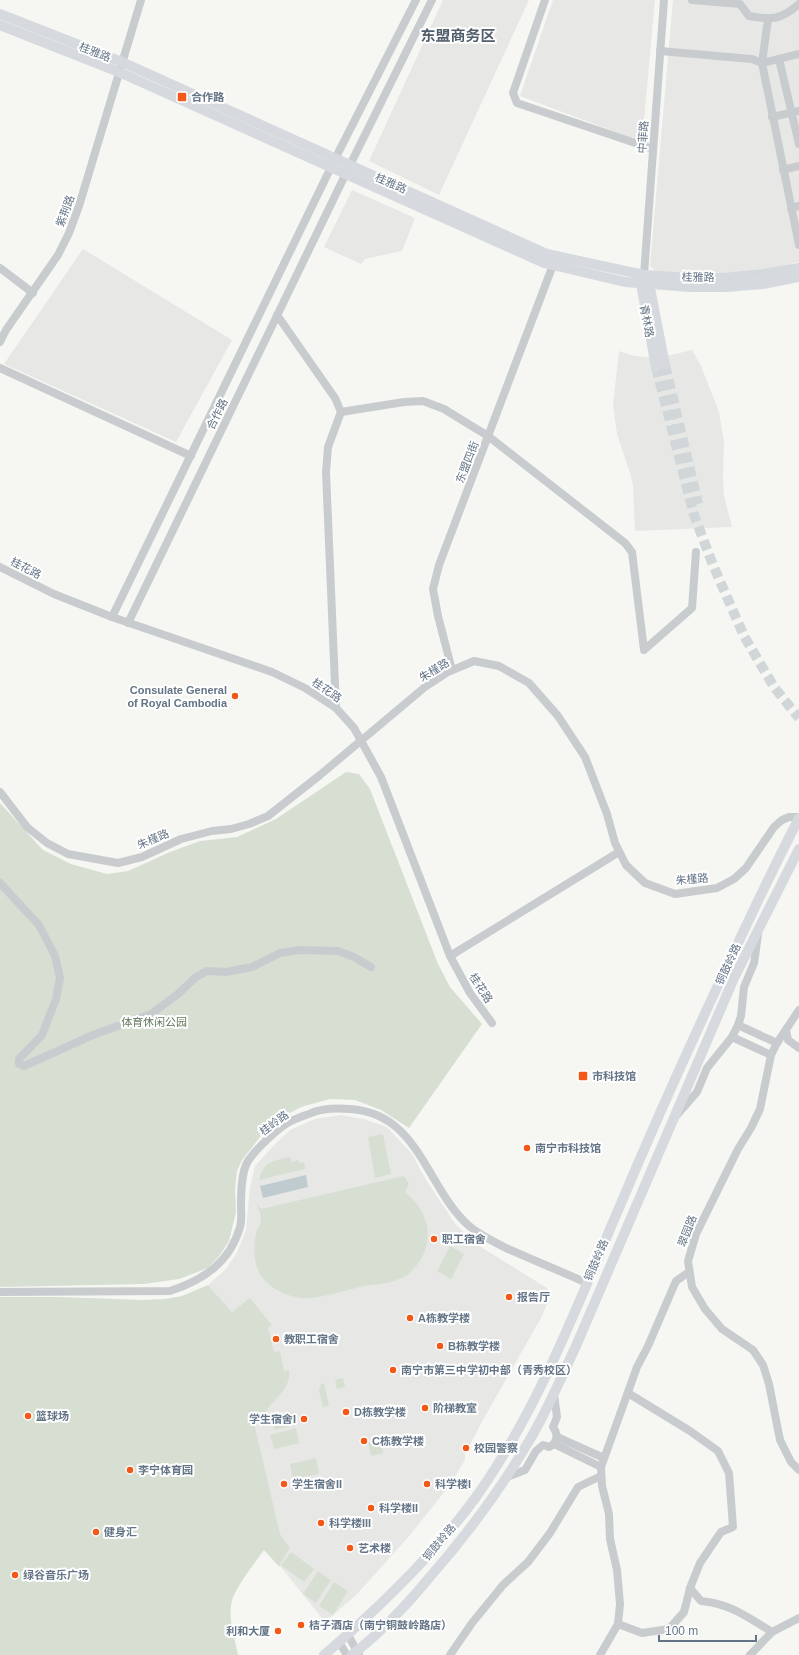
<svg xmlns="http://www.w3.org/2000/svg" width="799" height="1655" font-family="Helvetica,'Noto Sans SC',sans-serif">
<rect width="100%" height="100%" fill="#f6f7f3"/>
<g fill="#e7e8e6">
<polygon points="443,0 529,0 439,195 369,161"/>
<polygon points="553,0 655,0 642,142 520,96"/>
<polygon points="673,0 798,0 799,1 799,262 766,270 721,275 657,273 650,266"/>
<polygon points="352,190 415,218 402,251 365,259 361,264 324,247"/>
<polygon points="83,249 232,340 176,442 4,364"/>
<polygon points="692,350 701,366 719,412 724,442 723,478 724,496 732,527 635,531 633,485 630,473 617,434 613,405 619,351 634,356 658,358"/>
<polygon points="341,1115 364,1119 387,1127 412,1154 426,1180 456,1225 476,1244 547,1288 550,1294 548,1302 541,1318 484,1418 465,1454 465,1460 450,1485 410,1535 368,1582 356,1595 325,1622 280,1566 279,1567 264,1550 255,1427 273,1402 217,1295 208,1285 225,1270 237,1253 246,1230 250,1187 255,1166 272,1147 290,1130 315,1119"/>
</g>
<g fill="#d7dfd3">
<polygon points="346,772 359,774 370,789 438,964 450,987 482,1024 409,1128 381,1110 355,1100 330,1099 301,1107 271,1123 242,1160 237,1171 235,1189 236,1212 229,1241 220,1255 208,1268 179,1279 144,1284 0,1287 0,803 43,850 71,864 107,874 128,871 170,852 200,841 237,837 276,819"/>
<polygon points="383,1134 391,1174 375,1178 368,1137"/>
<path d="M290 1157 292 1162 299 1160V1163L304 1162 305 1169 259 1180C264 1161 273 1161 290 1157Z"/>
<path d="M404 1176 409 1184 405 1192C433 1214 437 1251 407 1275 405 1276 402 1278 399 1279 388 1284 375 1284 364 1286 347 1290 316 1300 301 1298 286 1296 271 1289 262 1277 253 1264 253 1247 256 1233 257 1229 260 1225 261 1221 262 1216 259 1209 256 1204H257L261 1209Z"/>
<polygon points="450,1246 464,1254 451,1279 437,1271"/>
<path d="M208 1285 232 1312 250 1298 272 1325 268 1328 274 1352 280 1351 284 1371 289 1370C291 1384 282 1392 274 1402H273L255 1427 280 1534 290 1548 279 1566 264 1550C255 1563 232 1591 231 1606 229 1622 235 1639 238 1655H0V1297H60L143 1300 165 1299 182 1296Z"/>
<polygon points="343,1378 345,1387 337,1389 335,1380"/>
<polygon points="324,1383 329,1406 323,1407 319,1390 321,1384"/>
<polygon points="293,1412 296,1425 274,1430 271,1417"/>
<polygon points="296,1428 299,1443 274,1449 270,1435"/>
<polygon points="375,1441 381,1441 383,1453 371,1456 368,1442"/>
<polygon points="316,1458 319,1474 293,1479 290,1464"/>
<polygon points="291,1552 314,1569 304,1582 281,1565"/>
<polygon points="318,1571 331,1580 316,1603 303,1594"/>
<polygon points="334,1582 348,1591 333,1615 319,1606"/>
</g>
<polygon fill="#c0cbd0" points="306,1175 308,1187 263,1198 260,1186"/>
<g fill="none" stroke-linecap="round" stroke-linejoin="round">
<g stroke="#d1d6d8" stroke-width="10" stroke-dasharray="10 5" stroke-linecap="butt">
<polyline points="665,365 698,504"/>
<polyline points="656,367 694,515 713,565 744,636 774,687 799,718"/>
</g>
<g stroke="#c9cccf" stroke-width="8">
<polyline points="545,0 513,93 517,103 653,149"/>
<path d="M692 0 740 4 749 16C772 20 781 20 799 4"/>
<polyline points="768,19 762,63 799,54"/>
<polyline points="660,51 752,59 762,63 799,245"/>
<polyline points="779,59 799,144"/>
<polyline points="772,117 799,111"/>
<polyline points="783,170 799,166"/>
<polyline points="791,208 799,206"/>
<polyline points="0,268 33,293"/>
<polyline points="644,275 664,0"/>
<polyline points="277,315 335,398 341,412 328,447 326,472 336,708"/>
<polyline points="0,342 6,330 58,255 69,233 79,206 141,0"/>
<polyline points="0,368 191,456"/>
<polyline points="341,412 404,402 423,401 444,409 488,436 625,543 632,552 644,650 692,608 696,552"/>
<polyline points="0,567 54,594 112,617 272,672 305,688 336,708 354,728 381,777 450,956 470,993 492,1023"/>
<polyline points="112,617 335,159 416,0"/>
<polyline points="128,623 350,165 432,0"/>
<polyline points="452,670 438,616 433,589 439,565 553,265"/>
<polyline points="0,792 27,827 47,843 68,854 118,863 142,857 181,839 212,831 231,829 249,824 268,816 320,775 425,687 448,672 474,661 499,666 529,683 558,716 585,757 607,814 615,843 626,865 645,883 675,894 717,888 734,879 746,868 774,827 782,820 789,817 799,817"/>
<polyline points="0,883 39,925 55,956 60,978 56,999 42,1035 19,1059 19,1064 24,1066 93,1035 151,1014 178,994 196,977 207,971 226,972 252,967 280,953 300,950 338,951 354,957 371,967"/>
<polyline points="450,956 619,852"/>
<polyline points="799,1010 777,1043 771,1055 760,1109 751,1128 738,1149 696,1234 688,1261 692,1287 705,1309 722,1329 753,1350 763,1365 769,1384 780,1440 791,1462 799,1470"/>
<polyline points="738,1025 777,1043"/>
<polyline points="786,1030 788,1040 799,1048"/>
<polyline points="732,1037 771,1055"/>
<polyline points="677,1115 697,1092 707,1068 732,1037 738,1025 741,1016 744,987 754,963 758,935"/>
<path d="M0 1292 170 1291C204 1280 230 1262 240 1227 242 1221 241 1212 241 1206 241 1194 241 1172 248 1161 256 1149 277 1129 289 1122 296 1119 302 1116 309 1114 321 1108 337 1108 350 1109 419 1113 426 1187 468 1225 479 1235 493 1241 506 1248 533 1260 560 1271 587 1283"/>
<polyline points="557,1437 604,1458"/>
<polyline points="554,1444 601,1467"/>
<path d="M507 1477 525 1470 536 1451 543 1445 549 1447 554 1444C557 1437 558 1434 553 1427L557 1417 554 1394"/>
<path d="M690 1588 701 1601C731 1604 747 1617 772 1632"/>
<polyline points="618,1624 642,1633 669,1629 684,1612 690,1588 700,1563 721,1532 733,1527 729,1473 718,1451 690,1431 628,1393"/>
<polyline points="348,1635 359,1655"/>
<polyline points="339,1642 347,1655"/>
<polyline points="450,1655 472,1623 503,1585 528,1562 550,1533 578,1487 601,1476"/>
<polyline points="600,1655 618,1624 620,1604 617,1570 610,1539 609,1514 602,1486 601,1467 637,1367 648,1346 676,1281 689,1272"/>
<polyline points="750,1655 772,1632 799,1618"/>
</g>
<g stroke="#d6dadf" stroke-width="10">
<polyline points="0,14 122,62 547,254 644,275 689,278 724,278 763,274 799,268"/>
<polyline points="0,25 119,72 544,263 625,282 690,287 726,287 763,284 799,277"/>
<polyline points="640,278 656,367"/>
<polyline points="648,278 665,365"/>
<path d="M324 1655C379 1608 433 1556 476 1497 538 1410 577 1306 619 1208 651 1132 685 1056 720 981 746 926 771 872 799 818"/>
<path d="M352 1655C380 1633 406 1606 429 1578 465 1537 498 1493 526 1446 546 1414 560 1380 576 1346L734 978 799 849"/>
</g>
</g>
<g fill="#f25818" stroke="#fff" stroke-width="1.5">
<rect x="177" y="92" width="10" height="10" rx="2"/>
<circle cx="235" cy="696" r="4"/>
<rect x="578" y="1071" width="10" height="10" rx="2"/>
<circle cx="527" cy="1148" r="4"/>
<circle cx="434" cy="1239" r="4"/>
<circle cx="509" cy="1297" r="4"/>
<circle cx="410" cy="1318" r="4"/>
<circle cx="276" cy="1339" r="4"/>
<circle cx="440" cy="1346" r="4"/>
<circle cx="393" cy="1370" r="4"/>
<circle cx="425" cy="1408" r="4"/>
<circle cx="346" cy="1412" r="4"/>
<circle cx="28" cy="1416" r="4"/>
<circle cx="304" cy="1419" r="4"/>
<circle cx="364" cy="1441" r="4"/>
<circle cx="466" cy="1448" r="4"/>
<circle cx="130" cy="1470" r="4"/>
<circle cx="284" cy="1484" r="4"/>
<circle cx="427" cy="1484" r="4"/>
<circle cx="371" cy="1508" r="4"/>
<circle cx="321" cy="1523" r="4"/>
<circle cx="96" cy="1532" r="4"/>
<circle cx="350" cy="1548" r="4"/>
<circle cx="15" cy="1575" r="4"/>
<circle cx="301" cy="1625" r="4"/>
<circle cx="278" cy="1631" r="4"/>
</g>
<g text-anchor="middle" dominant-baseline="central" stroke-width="4" stroke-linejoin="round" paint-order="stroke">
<g font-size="11" fill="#637486" stroke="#fff">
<text transform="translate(95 52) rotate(21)">桂雅路</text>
<text transform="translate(643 137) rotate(-86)">中菲路</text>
<text transform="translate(391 183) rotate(24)">桂雅路</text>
<text transform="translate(65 211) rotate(-70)">紫荆路</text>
<text transform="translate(698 277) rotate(1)">桂雅路</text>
<text transform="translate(647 321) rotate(79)">青林路</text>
<text transform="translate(217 414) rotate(-64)">合作路</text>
<text transform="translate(467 462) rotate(-69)">东盟四街</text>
<text transform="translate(26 568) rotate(27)">桂花路</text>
<text transform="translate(434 670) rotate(-31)">朱槿路</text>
<text transform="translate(327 690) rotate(34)">桂花路</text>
<text transform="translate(153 839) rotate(-23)">朱槿路</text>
<text transform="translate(692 879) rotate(-5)">朱槿路</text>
<text transform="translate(728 964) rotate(-65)">铜鼓岭路</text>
<text transform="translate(481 988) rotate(57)">桂花路</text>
<text transform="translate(274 1123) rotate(-37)">桂岭路</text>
<text transform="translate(687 1231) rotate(-69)">翠园路</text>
<text transform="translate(596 1260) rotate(-67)">铜鼓岭路</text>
<text transform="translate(439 1542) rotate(-50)">铜鼓岭路</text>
</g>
<g font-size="11" font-weight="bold" fill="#637486" stroke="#fff" text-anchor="start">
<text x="191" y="97">合作路</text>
<text x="227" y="690" text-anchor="end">Consulate General<tspan x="227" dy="13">of Royal Cambodia</tspan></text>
<text x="592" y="1076">市科技馆</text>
<text x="535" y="1148">南宁市科技馆</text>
<text x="442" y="1239">职工宿舍</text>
<text x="517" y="1297">报告厅</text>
<text x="418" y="1318">A栋教学楼</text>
<text x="284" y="1339">教职工宿舍</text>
<text x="448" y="1346">B栋教学楼</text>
<text x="401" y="1370">南宁市第三中学初中部（青秀校区）</text>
<text x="433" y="1408">阶梯教室</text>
<text x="354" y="1412">D栋教学楼</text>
<text x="36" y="1416">篮球场</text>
<text x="296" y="1419" text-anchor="end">学生宿舍I</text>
<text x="372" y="1441">C栋教学楼</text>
<text x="474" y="1448">校园警察</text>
<text x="138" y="1470">李宁体育园</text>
<text x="292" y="1484">学生宿舍II</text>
<text x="435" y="1484">科学楼I</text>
<text x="379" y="1508">科学楼II</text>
<text x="329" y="1523">科学楼III</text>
<text x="104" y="1532">健身汇</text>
<text x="358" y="1548">艺术楼</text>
<text x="23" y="1575">绿谷音乐广场</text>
<text x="309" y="1625">桔子酒店（南宁铜鼓岭路店）</text>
<text x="270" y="1631" text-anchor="end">利和大厦</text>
</g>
<g font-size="11" fill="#62785e" stroke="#fff">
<text x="154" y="1022">体育休闲公园</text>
</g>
<g font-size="15" font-weight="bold" fill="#515e6b" stroke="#fff">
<text x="458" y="35">东盟商务区</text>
</g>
</g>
<path d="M659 1635v6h97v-6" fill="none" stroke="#637486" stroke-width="2"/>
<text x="665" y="1635" font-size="12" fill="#637486" stroke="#ffffff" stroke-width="3" paint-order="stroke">100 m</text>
</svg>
